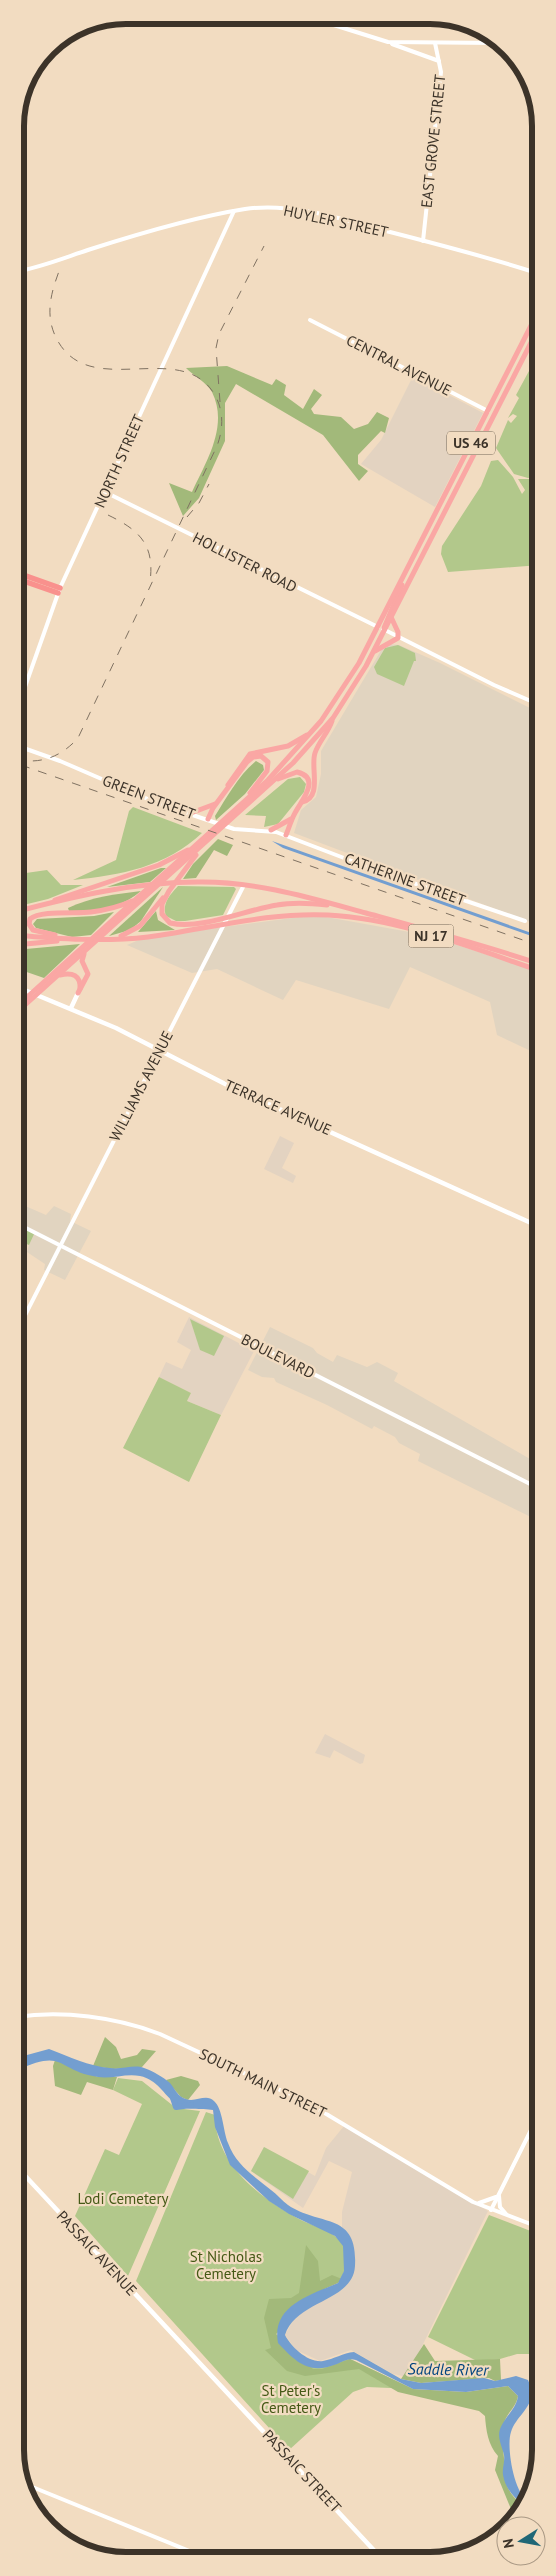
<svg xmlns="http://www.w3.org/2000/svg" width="556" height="2576" font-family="'PT Sans',sans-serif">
<rect width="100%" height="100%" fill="#f2dcc1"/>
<g fill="#e1d4c0">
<polygon points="388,644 399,645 440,663 540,713 540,817 531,838 540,843 540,893 530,922 294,833 301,810 316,797 321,774 321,751 383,647"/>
<polygon points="315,915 426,935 540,972 540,1043 535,1053 497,1035 490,1002 410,967 389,1009 296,980 283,1000 217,969 192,973 127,945 146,937"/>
<polygon points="16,1202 46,1215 54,1206 71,1214 70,1221 91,1231 65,1280 44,1270 45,1264 27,1252 31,1239 16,1229"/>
<polygon points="270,1327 313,1348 317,1353 333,1362 337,1355 367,1367 377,1362 398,1373 394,1381 537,1463 534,1468 540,1471 541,1522 418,1461 420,1454 399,1443 395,1437 374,1426 372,1429 327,1405 276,1382 274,1378 262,1377 248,1370"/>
</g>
<g fill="#e3d3c1">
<polygon points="413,376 483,413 435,507 361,464 381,440"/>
<polygon points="280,1136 294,1143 282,1168 296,1176 293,1183 264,1169"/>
<polygon points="189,1317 254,1351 221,1415 187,1401 191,1393 159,1377 166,1362 182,1369 191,1350 177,1342"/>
<polygon points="325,1734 365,1755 363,1763 360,1764 334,1750 330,1758 315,1753"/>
<polygon points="344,2126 488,2211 407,2377 393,2374 351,2350 320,2361 296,2350 285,2335 297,2313 329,2297 353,2262 342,2228 342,2212 352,2172 329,2161 303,2208 251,2171 264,2147 315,2176 326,2148"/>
</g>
<g fill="#b2c88b">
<polygon points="529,371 540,380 540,435 534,446 540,465 540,477 528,478 514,474 496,448 508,420 511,423 517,416 513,414 508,418 519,398 516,395"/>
<polygon points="498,460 513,477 522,494 525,490 518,479 540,479 540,565 448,572 441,554 442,546 481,486 491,461"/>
<polygon points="398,645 415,653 416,661 414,661 404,686 377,674 374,667 385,648"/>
<polygon points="300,777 306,784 304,792 278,824 264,827 266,816 245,815 288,779"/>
<path d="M133 807 202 833C166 867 121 875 73 880L116 860 129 811Z"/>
<polygon points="47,870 61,885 83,885 48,899 15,907 15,885 19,874"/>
<path d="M178 886 234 887 236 889 223 915 185 921H176L166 916C162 903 170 895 178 886Z"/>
<polygon points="16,1224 35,1232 29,1245 24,1243 21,1249 16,1247"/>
<polygon points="190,1319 224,1336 214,1356 200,1350"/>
<polygon points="159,1377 191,1393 187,1401 221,1415 189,1482 123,1448"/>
<polygon points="118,2078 142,2081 176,2108 200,2111 128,2276 75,2216 105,2149 119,2155 142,2104 113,2090"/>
<path d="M206 2112 215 2115C215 2164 261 2199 301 2220 315 2227 334 2230 343 2245 348 2254 345 2270 342 2279L320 2291 276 2334 305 2366 350 2359 413 2389 367 2387 353 2392 289 2450 136 2281Z"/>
<polygon points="264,2147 309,2171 293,2199 251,2171"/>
<polygon points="489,2215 541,2235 541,2354 517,2354 500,2359 477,2361 428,2337"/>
</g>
<g fill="#a2b97a">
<path d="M227 366 272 385 276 379 286 385 284 395 303 409 314 389 322 395 311 409 314 414 341 417 354 429 368 424 377 412 389 418 385 433 381 431 358 455V464L368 471 359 481 323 435 236 384 225 403V441L199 498 183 516 169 483 192 492C206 462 229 426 212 392 207 383 193 375 186 368Z"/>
<path d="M256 761 263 765 264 770 245 794 216 820 215 816C227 797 238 776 256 761Z"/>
<polygon points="218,839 233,845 227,856 214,850 196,878 183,879 193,864"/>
<polygon points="161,868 166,868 150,882 107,887"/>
<polygon points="163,887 141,921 130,930 109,936"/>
<path d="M141 891C123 907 93 914 69 911L68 908C91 897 116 894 141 891Z"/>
<polygon points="156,911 158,920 175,930 138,932"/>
<polygon points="114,912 91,935 72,937 36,928 33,924 37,919 94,916"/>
<polygon points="80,944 44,978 18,969 21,961 15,959 15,950"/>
<polygon points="105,2037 116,2047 121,2059 137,2055 142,2049 156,2051 142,2067 113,2069 93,2066"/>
<polygon points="55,2060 98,2077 117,2077 113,2090 87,2082 81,2095 55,2086 53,2066"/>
<polygon points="181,2076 198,2081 200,2085 188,2100 181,2097 166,2080"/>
<path d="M306 2245 318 2261 320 2281 332 2275 342 2279 338 2283 320 2291 276 2334 313 2369H322L350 2359 413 2389 466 2392 508 2386 518 2396C516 2408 507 2412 504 2423 500 2435 503 2446 504 2458 504 2480 505 2492 524 2506L517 2516 513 2514 495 2470 498 2456C488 2445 486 2430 485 2416L479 2411 398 2392 359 2369 305 2376 287 2371 265 2350 271 2348 264 2318 269 2299 291 2298 299 2293Z"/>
<polygon points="424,2344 435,2361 500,2359 501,2380 495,2381 489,2378 421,2383 401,2379"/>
</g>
<g fill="#739ed0">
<polygon points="272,841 540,936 540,939 283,848"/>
<path d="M49 2049C70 2057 88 2066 110 2068 121 2070 134 2064 144 2068 153 2071 163 2077 170 2083 175 2089 178 2097 186 2099 195 2103 206 2093 214 2101 223 2109 223 2131 228 2143 236 2165 254 2176 271 2190 277 2194 282 2201 288 2205 320 2227 358 2211 355 2266 353 2302 296 2300 285 2335 291 2347 308 2363 323 2361 334 2359 343 2353 354 2352L401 2379 421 2383 484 2378 495 2381 516 2376 528 2380C540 2405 517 2413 511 2432 506 2446 514 2494 528 2500L524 2506C514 2498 505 2488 503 2475 502 2469 505 2462 504 2455 502 2446 497 2438 500 2429 505 2416 516 2410 518 2396L508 2386 466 2392 413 2389 356 2360C348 2358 344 2361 337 2364 309 2375 297 2363 278 2343 271 2306 310 2295 338 2283L344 2271 343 2246 335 2236 289 2214 269 2201 230 2165 215 2127 213 2110C202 2108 184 2111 176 2104 163 2094 158 2080 140 2076 127 2073 112 2079 98 2077 56 2071 66 2047 16 2071V2058Z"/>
</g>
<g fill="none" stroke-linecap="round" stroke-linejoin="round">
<polyline stroke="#739ed0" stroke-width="6" points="172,2095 176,2107 191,2105"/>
<g stroke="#fff" stroke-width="4">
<polyline points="305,16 388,42 498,43"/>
<polyline points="392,44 439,61"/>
<polyline points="45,51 50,51 119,16"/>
<polyline points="423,241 441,72 435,43"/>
<path d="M15 272C42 267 66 257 91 249 141 233 194 217 245 209 294 202 344 220 390 232 441 245 491 258 540 274"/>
<polyline points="310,320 488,411"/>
<polyline points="105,492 378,627"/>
<polyline points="383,629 494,685 540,705"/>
<polyline points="15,715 60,588 234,211"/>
<polyline points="15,745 60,761 157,803 234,829 276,832 378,871 525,921"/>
<polyline points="16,1223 540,1489"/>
<polyline points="16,1333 244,885"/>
<path d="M16 2017C62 2010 116 2017 160 2034L308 2103 473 2202 541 2228"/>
<polyline points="499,2196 500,2207 506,2214"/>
<polyline points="479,2203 496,2197"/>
<polyline points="491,2210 541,2110"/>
<polyline points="25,2484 209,2559"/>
</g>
<g stroke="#fff" stroke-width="4.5">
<polyline points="15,986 116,1028 231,1087 540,1227"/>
<polyline points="71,1008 78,993"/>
<polyline points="16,2166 383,2560"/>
</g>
<g stroke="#faa7a4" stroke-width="5">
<polyline points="537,327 540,318"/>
<polyline points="384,628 402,585"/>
<polyline points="375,651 398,638 398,632 391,617"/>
<path d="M278 779 297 772C322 778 301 801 295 813 291 820 289 828 286 835"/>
<polyline points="228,785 250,754 288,746 307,735"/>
<path d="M302 802C323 798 310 767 315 753 319 741 328 733 332 721"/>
<polyline points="191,813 215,804"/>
<polyline points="208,819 213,808 247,762 253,757 261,756 268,762 267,771 250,793"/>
<polyline points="271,830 291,819"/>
<path d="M196 855 169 891 162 904V914L170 923C202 930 245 910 277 905 293 902 310 903 327 905"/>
<polyline points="55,900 159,865 188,850"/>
<path d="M15 912C75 896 136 882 198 882 255 881 311 898 366 913 424 929 483 945 540 964"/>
<path d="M15 935C60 939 104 942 148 937 208 929 268 912 328 915 397 918 476 949 540 971"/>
<path d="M55 935 33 930 29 924 30 919C41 910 76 914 91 912 106 910 119 907 132 901"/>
<polyline points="121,936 140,926 163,898"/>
<polyline points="15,945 57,941"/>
<path d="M60 975C72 972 81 975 80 989"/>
<polyline points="78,993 88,974 82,961 84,954"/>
<polyline points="15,1008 268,780 321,721 359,663 540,308"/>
<polyline points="15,1014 293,763 333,718 366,666 540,325"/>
</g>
<g stroke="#f9918d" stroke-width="5.5">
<polyline points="15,572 60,588"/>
<polyline points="15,578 58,593"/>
</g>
<g stroke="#807262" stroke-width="1" stroke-dasharray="9 9" stroke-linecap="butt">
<polyline points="220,402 216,348 219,334 264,246"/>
<path d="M108 515C139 530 155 544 150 582"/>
<polyline points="187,517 199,503 209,484"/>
<path d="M15 759C40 765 61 757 78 738L217 446C223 430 224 413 216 397 184 337 94 400 59 343 43 317 51 292 61 266"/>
<polyline points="21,765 540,946"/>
</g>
</g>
<g text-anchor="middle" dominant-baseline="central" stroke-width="4.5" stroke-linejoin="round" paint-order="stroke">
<g fill="#f2dcc1" stroke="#736657" stroke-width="1">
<rect x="447" y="431.5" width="48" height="23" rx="4"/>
<rect x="408.5" y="924.5" width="45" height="23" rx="4"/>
</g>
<g font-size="14" font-weight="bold" fill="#3c3329">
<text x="471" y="443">US 46</text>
<text x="431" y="936">NJ 17</text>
</g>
<g font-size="15" fill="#3c3329" stroke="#f2dcc1">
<text transform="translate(433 141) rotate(-84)">EAST GROVE STREET</text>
<text transform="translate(336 221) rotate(12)">HUYLER STREET</text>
<text transform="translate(399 365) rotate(27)">CENTRAL AVENUE</text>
<text transform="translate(119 461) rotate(-66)">NORTH STREET</text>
<text transform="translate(245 562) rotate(27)">HOLLISTER ROAD</text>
<text transform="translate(149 797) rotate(21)">GREEN STREET</text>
<text transform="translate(405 879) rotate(20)">CATHERINE STREET</text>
<text transform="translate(141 1086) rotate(-63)">WILLIAMS AVENUE</text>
<text transform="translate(278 1107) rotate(24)">TERRACE AVENUE</text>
<text transform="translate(278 1356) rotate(27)">BOULEVARD</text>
<text transform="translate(263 2083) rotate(26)">SOUTH MAIN STREET</text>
<text transform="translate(97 2253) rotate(47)">PASSAIC AVENUE</text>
<text transform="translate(302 2471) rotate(47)">PASSAIC STREET</text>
</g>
<g font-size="15" fill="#455916" stroke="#f2dcc1">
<text x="123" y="2198">Lodi Cemetery</text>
<text x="226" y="2256">St Nicholas<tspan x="226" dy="17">Cemetery</tspan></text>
<text x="291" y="2390">St Peter's<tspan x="291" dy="17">Cemetery</tspan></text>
</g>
<g font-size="16" font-style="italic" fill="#01437f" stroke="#f2dcc1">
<text transform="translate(448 2369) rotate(1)">Saddle River</text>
</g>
</g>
<path d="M0 0H556V2576H0ZM126 24H430A102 102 0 0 1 532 126V2450A102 102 0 0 1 430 2552H126A102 102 0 0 1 24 2450V126A102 102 0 0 1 126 24Z" fill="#f2dcc1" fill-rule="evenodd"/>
<path fill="none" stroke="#3c3329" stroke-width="6" d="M126 24H430A102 102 0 0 1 532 126V2450A102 102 0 0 1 430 2552H126A102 102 0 0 1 24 2450V126A102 102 0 0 1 126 24Z"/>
<g transform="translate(521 2541) rotate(259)"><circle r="24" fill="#f2dcc1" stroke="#a99884"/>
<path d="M0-4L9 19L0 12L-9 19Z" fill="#206776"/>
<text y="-8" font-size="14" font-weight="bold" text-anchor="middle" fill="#3c3329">N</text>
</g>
</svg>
